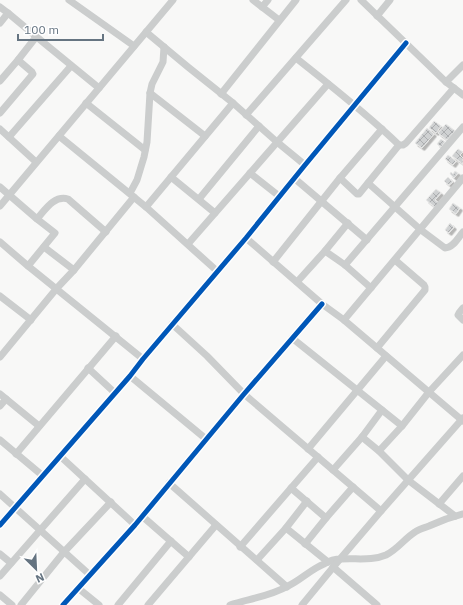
<svg xmlns="http://www.w3.org/2000/svg" width="463" height="605" font-family="'IBM Plex Sans',sans-serif">
<defs>
<pattern id="building-cross-hatch" width="8" height="8" patternUnits="userSpaceOnUse"><rect width="8" height="8" fill="#cfd1d2"/><path d="M0 0l8 8M0 8l8-8" fill="none" stroke="#acaeb0"/></pattern>
<filter id="shadow"><feDropShadow dx="2.5" dy="2.5" stdDeviation="0" flood-color="#0004"/></filter>
</defs>
<rect width="100%" height="100%" fill="#f8f8f7"/>
<g fill="url(#building-cross-hatch)" stroke="#e8e8e7" filter="url(#shadow)">
<polygon points="434,121 441,126 436,133 429,128"/>
<polygon points="446,124 455,131 447,140 438,133"/>
<polygon points="427,128 434,134 422,148 415,143"/>
<polygon points="441,139 445,142 441,147 437,144"/>
<polygon points="458,149 463,152 460,155 463,158 463,164 452,156"/>
<polygon points="448,155 456,161 453,165 445,159"/>
<polygon points="455,171 458,173 454,178 450,174 451,172 453,174"/>
<polygon points="448,177 453,182 449,185 444,181"/>
<polygon points="436,189 441,193 435,200 440,204 436,208 426,200"/>
<polygon points="453,203 460,208 456,214 449,209"/>
<polygon points="450,223 454,227 449,233 445,230"/>
</g>
<g fill="none" stroke-linecap="round" stroke-linejoin="round">
<g stroke="#cbcdcd" stroke-width="7">
<polyline points="69,0 134,46"/>
<polyline points="253,0 279,20"/>
<polyline points="361,0 446,82 463,95"/>
<polyline points="0,7 8,13 44,43 99,88"/>
<polyline points="262,7 268,0"/>
<polyline points="377,16 390,0"/>
<polyline points="0,23 8,13"/>
<polyline points="146,32 188,67 233,103 277,142 305,165"/>
<path d="M296 58C331 86 366 113 399 145"/>
<polyline points="0,81 18,60 36,37"/>
<polyline points="446,82 463,65"/>
<polyline points="150,93 205,136"/>
<polyline points="221,94 296,0"/>
<polyline points="86,103 145,150"/>
<polyline points="0,113 33,74 32,72 18,60"/>
<polyline points="246,115 346,0"/>
<polyline points="0,129 36,162"/>
<polyline points="59,136 146,207 217,271"/>
<polyline points="9,137 71,66"/>
<polyline points="250,173 279,196"/>
<polyline points="171,177 215,213"/>
<polyline points="294,178 367,240"/>
<polyline points="340,178 357,194 359,194 399,145 403,145 406,143 454,88"/>
<path d="M368 183 421 230 445 248C453 248 458 238 463 232"/>
<polyline points="0,187 37,219 55,233 28,266"/>
<polyline points="130,193 137,180 144,157 147,142 150,93 152,84 163,62 164,47"/>
<polyline points="199,199 259,126"/>
<polyline points="0,206 173,0"/>
<polyline points="146,207 233,103"/>
<path d="M37 219C45 210 54 195 68 199L106 232"/>
<polyline points="246,238 322,304 344,320 463,421"/>
<polyline points="0,242 28,266 143,359"/>
<polyline points="188,244 328,84"/>
<polyline points="44,247 74,270"/>
<polyline points="325,251 345,265 371,288"/>
<polyline points="273,262 340,178 382,129"/>
<polyline points="345,265 463,127"/>
<polyline points="297,282 325,251 348,223"/>
<polyline points="0,296 31,320"/>
<polyline points="463,308 459,313 458,315 463,320"/>
<polyline points="344,320 463,178"/>
<polyline points="172,324 207,356 244,394 381,511"/>
<polyline points="292,338 402,426"/>
<polyline points="377,348 425,290 425,287 424,285 395,260"/>
<polyline points="0,357 57,288 74,270 134,197"/>
<polyline points="88,368 115,393"/>
<polyline points="130,376 206,439"/>
<polyline points="0,394 39,426"/>
<polyline points="0,406 6,399"/>
<polyline points="362,437 379,451 408,480 455,516"/>
<polyline points="0,440 43,476"/>
<polyline points="308,449 386,356"/>
<polyline points="379,451 402,426 429,392 463,355"/>
<polyline points="16,454 116,336"/>
<polyline points="60,456 135,525"/>
<polyline points="333,470 362,437 382,410"/>
<polyline points="169,483 287,587"/>
<polyline points="291,488 326,518"/>
<polyline points="0,494 90,575"/>
<polyline points="439,504 463,476"/>
<polyline points="142,516 189,557"/>
<polyline points="0,525 130,376 143,359 246,238 305,165 406,43"/>
<polyline points="286,528 328,562"/>
<polyline points="305,544 326,518 353,487"/>
<polyline points="240,547 318,457"/>
<polyline points="0,554 11,563"/>
<polyline points="257,560 286,528 307,501"/>
<polyline points="333,567 377,605"/>
<polyline points="0,576 85,479"/>
<polyline points="78,588 99,605"/>
<polyline points="0,595 12,605"/>
<polyline points="21,605 64,552 111,502"/>
<polyline points="63,605 135,525 244,394 322,304"/>
<polyline points="118,605 171,541"/>
<polyline points="148,605 216,525"/>
<path d="M230 605C249 599 271 596 288 586 301 580 311 569 324 564 329 561 336 559 341 559 357 558 372 561 386 555 398 549 404 539 415 532 419 529 424 528 429 526 440 521 451 517 463 514"/>
<polyline points="302,605 340,559 381,511 463,418"/>
</g>
<defs>
<g id="cycleway">
<polyline points="0,525 130,376 143,359 246,238 305,165 406,43"/>
<polyline points="63,605 135,525 244,394 322,304"/>
</g>
</defs>
<use href="#cycleway" stroke="#fff" stroke-width="8"/>
<use href="#cycleway" stroke="#0057b8" stroke-width="5"/>
</g>
<g transform="translate(36 569) rotate(156)" stroke="#ffffff" stroke-width="3" paint-order="stroke">
<path d="M0-3L7 15L0 10L-7 15Z" fill="#657481"/>
<text y="-6" font-size="11" font-weight="bold" text-anchor="middle" fill="#657481">N</text>
</g>
<path d="M18 34v6h85v-6" fill="none" stroke="#657481" stroke-width="2"/>
<text x="24" y="34" font-size="12" fill="#657481" stroke="#ffffff" stroke-width="3" paint-order="stroke">100 m</text>
</svg>
